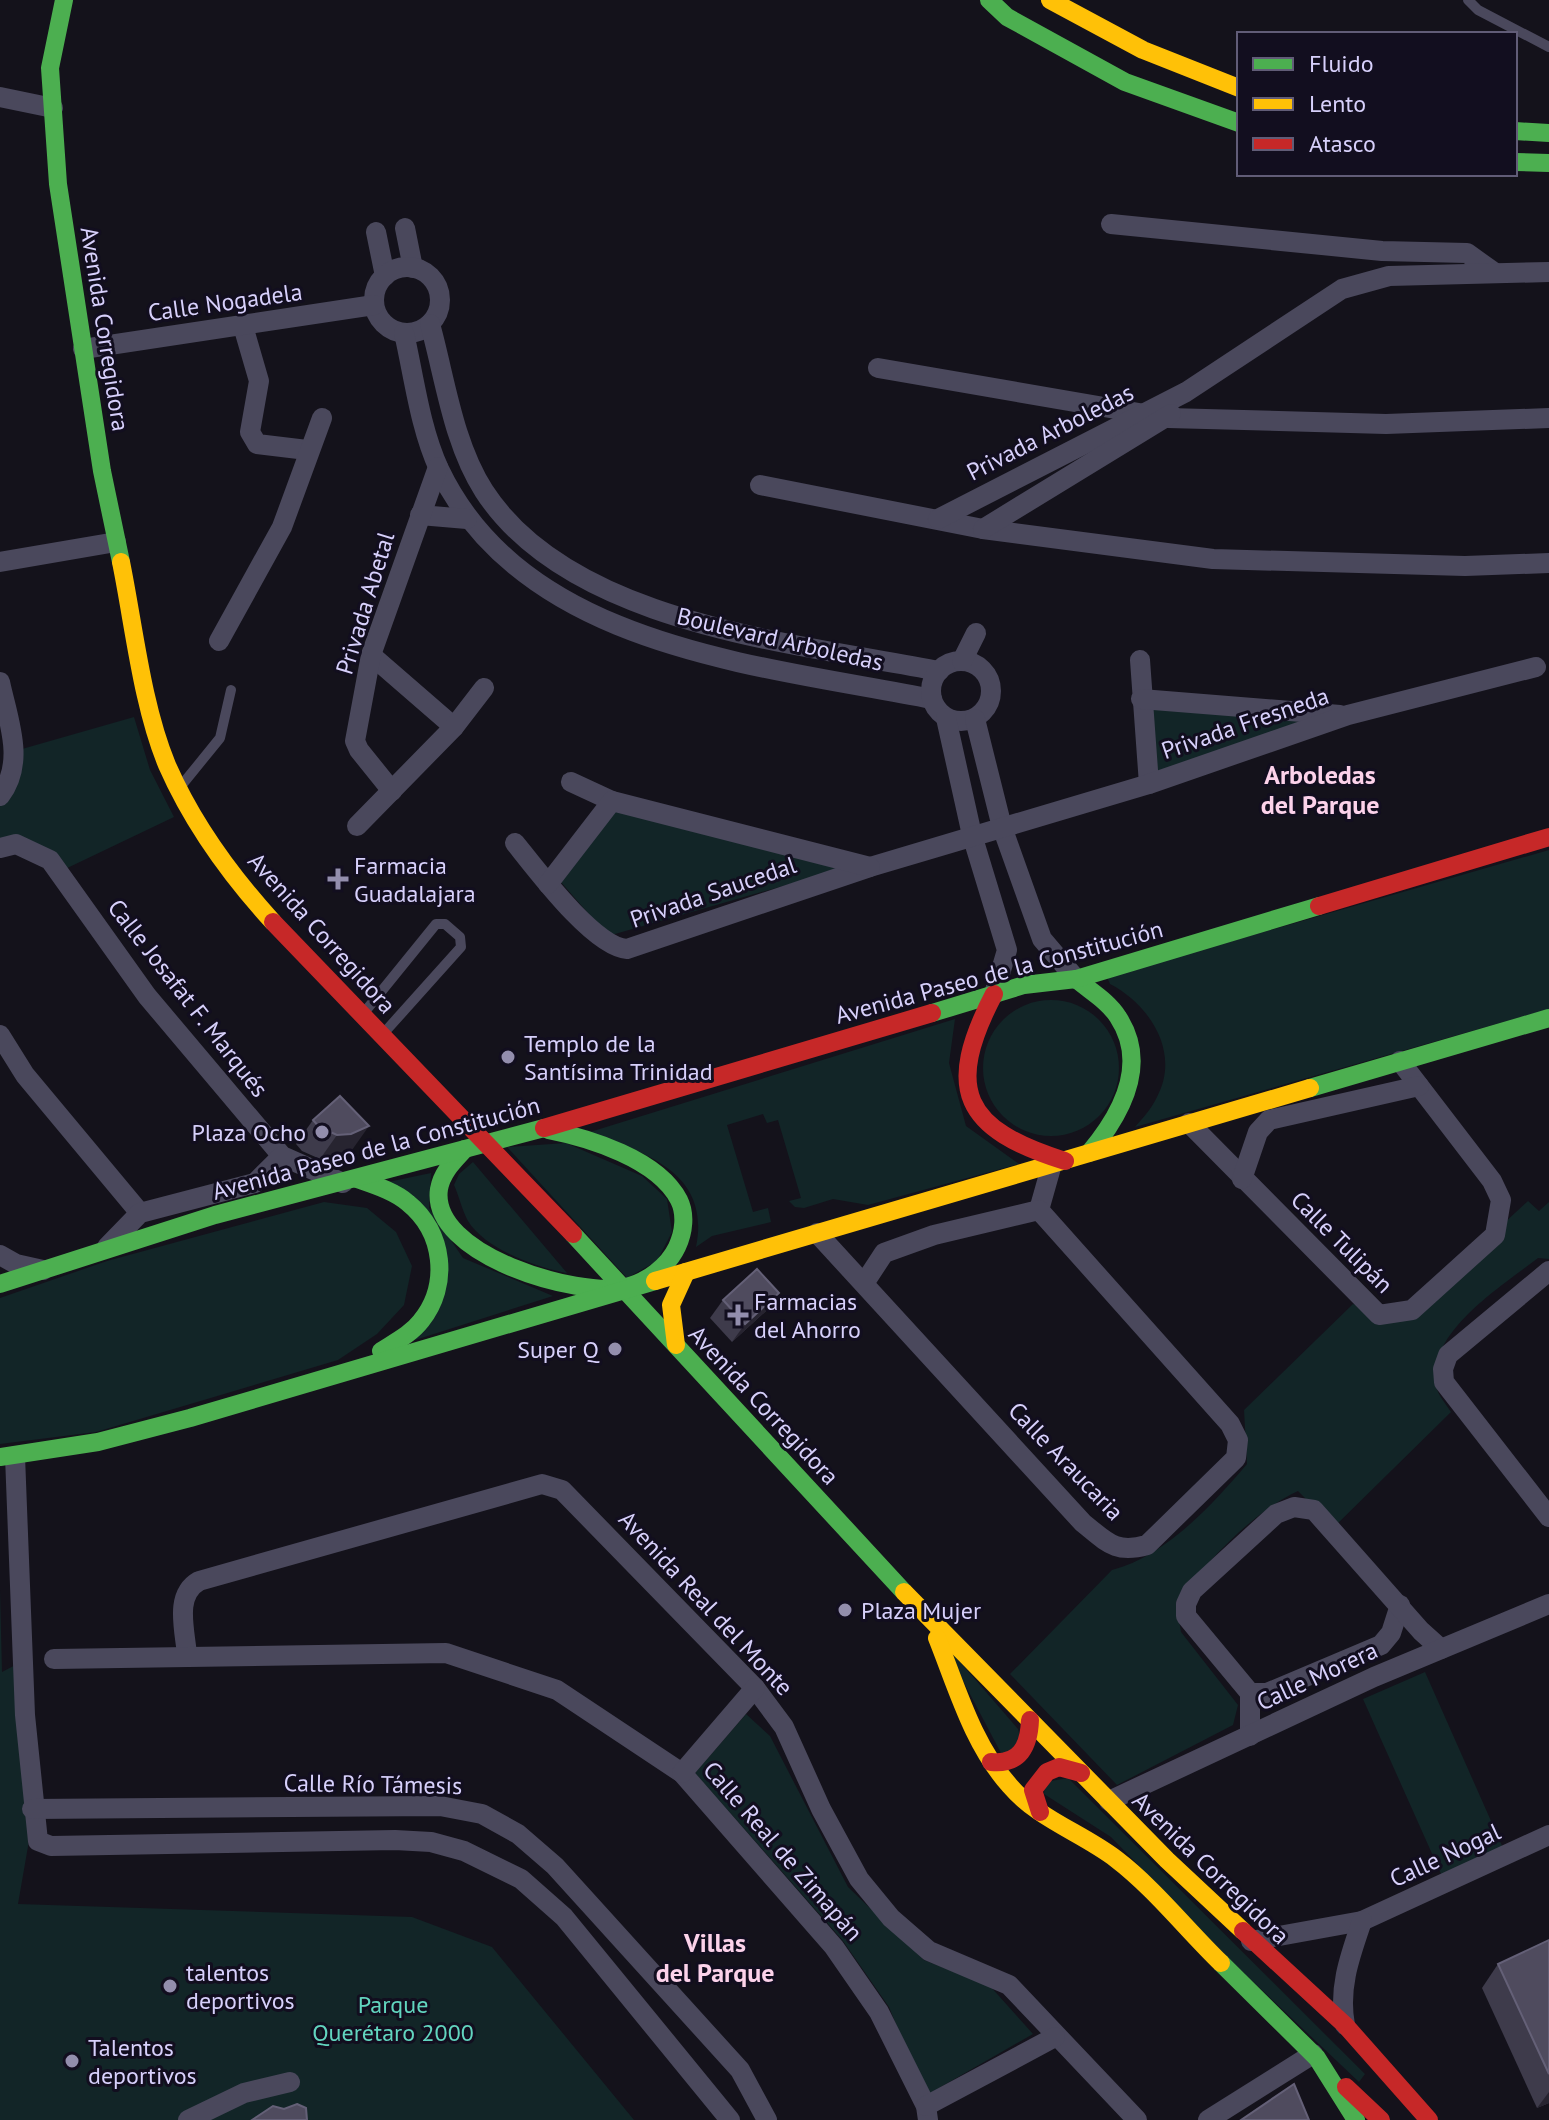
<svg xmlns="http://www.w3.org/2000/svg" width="1549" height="2120" font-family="'PT Sans',sans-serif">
<rect width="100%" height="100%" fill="#14121b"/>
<g fill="#122527">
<polygon points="1150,708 1319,723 1156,773"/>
<polygon points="134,717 150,770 174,817 61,871 0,848 0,796 15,751"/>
<polygon points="615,808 856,865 608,936 560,881"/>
<path d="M1549 850V1009L1135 1127C1143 1118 1152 1108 1157 1097 1181 1052 1149 1004 1110 984L1107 977Z"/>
<circle cx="1051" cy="1068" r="68"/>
<path d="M955 1019 949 1063 966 1126 1019 1164 868 1205 833 1199 804 1208 795 1207 789 1201 801 1198 778 1120 767 1123 763 1114 727 1125 753 1212 768 1208 771 1222 712 1236 696 1247C711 1173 647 1154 590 1132Z"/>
<polygon points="566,1143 642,1176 667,1199 672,1232 657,1261 627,1278 507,1147"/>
<path d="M473 1162 567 1273C537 1268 485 1249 468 1221 462 1210 459 1196 454 1185L459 1174Z"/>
<polygon points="431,1173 429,1208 463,1258 553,1296 415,1340 446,1258 388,1182"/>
<path d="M1528 1201 1539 1211 1549 1202V1259L1538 1258C1502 1286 1426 1333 1436 1385 1437 1394 1446 1404 1451 1412L1334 1527 1298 1491C1250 1514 1209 1560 1176 1602L1181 1632 1238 1705 1233 1725 1117 1785 1010 1674 1112 1570C1166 1556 1212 1505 1247 1464L1244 1410 1353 1304 1373 1311 1408 1312Z"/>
<polygon points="324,1202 367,1208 396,1232 412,1266 404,1305 377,1334 338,1360 96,1432 0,1444 0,1298 107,1261"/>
<polygon points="0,1590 2,1672 23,1661 30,1835 18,1904 412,1917 492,1947 634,2120 0,2120"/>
<polygon points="942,1641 1018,1729 1022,1743 1002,1755"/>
<polygon points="1425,1672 1503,1848 1442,1876 1363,1699"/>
<polygon points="746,1714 770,1736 848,1887 924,1960 990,1986 1033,2034 925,2096 889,2007 843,1941 695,1773"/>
<polygon points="1068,1778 1365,2074 1359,2082 1227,1957 1111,1837 1044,1794 1045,1782"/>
</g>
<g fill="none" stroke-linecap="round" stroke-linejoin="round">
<g stroke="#4a485c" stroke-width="10">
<polyline points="1468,0 1478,10 1549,47"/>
<polyline points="181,786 220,738 231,690"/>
<polyline points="363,1014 436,924 445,924 460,937 461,947 383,1034"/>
</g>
<g stroke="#4a485c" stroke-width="20">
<polyline points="0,97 53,108"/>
<polyline points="1111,224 1382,251 1467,253 1495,273"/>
<polyline points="405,228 413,268"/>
<polyline points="376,232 385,276"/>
<circle cx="407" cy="300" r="33"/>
<path d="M430 324C445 378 453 443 484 491 570 624 796 643 939 671"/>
<polyline points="243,326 259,381 250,432 257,444 307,450"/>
<path d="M404 333C414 377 420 428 439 469 524 648 760 665 932 699"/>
<polyline points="83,349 374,305"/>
<polyline points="878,368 1168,418 1386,424 1549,418"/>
<polyline points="760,485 983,529 1213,559 1465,566 1549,563"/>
<polyline points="420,515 467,519"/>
<polyline points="938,519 1186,392 1342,289 1389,276 1549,272"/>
<polyline points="983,529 1171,414"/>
<polyline points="0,562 116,542"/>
<polyline points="219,641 282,527 322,418"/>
<polyline points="371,655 454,727"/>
<polyline points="1140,660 1149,784"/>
<circle cx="961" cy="691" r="30"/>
<polyline points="962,661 976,633"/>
<path d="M0 682C8 720 26 762 0 796"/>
<polyline points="1141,699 1340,715"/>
<polyline points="946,718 972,835 1007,950 994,994"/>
<polyline points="975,719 1002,827 1042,939 1076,979"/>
<polyline points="571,782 612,801"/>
<polyline points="392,791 359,750 355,741 371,655 438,467"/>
<polyline points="357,826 454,727 484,688"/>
<path d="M515 843C536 869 594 947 627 949L870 867 1149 784 1348 715 1536 667"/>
<polyline points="0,848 16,844 50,860 147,996 282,1156 343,1183"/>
<polyline points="548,884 612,801 870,867"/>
<polyline points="0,1035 25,1075 140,1213"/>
<polyline points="1189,1123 1379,1315 1412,1310 1495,1235 1501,1200 1492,1181 1400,1061"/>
<polyline points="1242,1179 1258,1132 1269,1120 1419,1086"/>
<polyline points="1039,1210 1052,1164"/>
<path d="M817 1233 1083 1523C1107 1542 1115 1554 1147 1545L1236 1458 1238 1440 1230 1424 1039 1210 934 1235 884 1253 865 1282"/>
<polyline points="107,1247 140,1213 255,1183 282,1156"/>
<polyline points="0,1255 16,1264 43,1270"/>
<polyline points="1549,1271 1448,1355 1443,1369 1444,1382 1549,1517"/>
<polyline points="15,1456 25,1715 38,1841 51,1846 395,1840 431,1842 464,1851 521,1879 564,1917 730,2120"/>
<path d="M187 1655C185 1630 174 1595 199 1581L542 1484 562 1490 755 1688 784 1727 821 1809 859 1879 891 1918 929 1951 1009 1985 1137 2120"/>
<polyline points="54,1659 446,1653 557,1690 682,1773 834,1947 879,2012 926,2106 928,2120"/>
<polyline points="1250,1693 1267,1693 1381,1645 1391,1633 1400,1605"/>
<polyline points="1250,1736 1250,1693 1186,1616 1186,1604 1192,1591 1276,1514 1294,1507 1314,1510 1421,1631 1441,1649"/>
<polyline points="682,1773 755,1688"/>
<polyline points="1109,1801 1374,1677 1549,1604"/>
<polyline points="32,1809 440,1806 482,1814 518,1834 555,1866 740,2070 767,2120"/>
<polyline points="1251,1941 1362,1921 1549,1835"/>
<path d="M1345 2025C1338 1988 1350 1956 1362 1921"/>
<polyline points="926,2106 1055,2037"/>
<polyline points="188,2120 244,2093 290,2082"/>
<polyline points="1208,2120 1313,2054"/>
</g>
<g stroke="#4caf50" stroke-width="18">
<polyline points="64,0 50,68 58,184 102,471 121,562"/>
<polyline points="989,0 1007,17 1125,82 1239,123"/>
<polyline points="1515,131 1549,133"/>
<polyline points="1515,162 1549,163"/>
<path d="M1076 979C1090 991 1108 1001 1118 1017 1149 1064 1121 1115 1089 1153"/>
<polyline points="932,1013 1024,985 1076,979 1319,906"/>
<polyline points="1310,1088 1549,1018"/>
<path d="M465 1149C454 1161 442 1172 439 1189 429 1255 578 1298 626 1287 647 1282 668 1266 677 1247 684 1232 686 1214 679 1200 658 1159 589 1138 548 1130"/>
<path d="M357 1179C374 1185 394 1191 408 1203 444 1232 450 1285 421 1321 411 1334 395 1342 381 1351"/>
<polyline points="573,1234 904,1592"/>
<polyline points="0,1284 215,1215 544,1128"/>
<polyline points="0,1457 98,1442 190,1418 655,1281"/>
<polyline points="1221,1963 1317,2058 1356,2120"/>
</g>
<g stroke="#ffc107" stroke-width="18">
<polyline points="1050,0 1143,50 1239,88"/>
<path d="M121 562C134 626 142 705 167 765 192 822 231 876 273 922"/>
<polyline points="655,1281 1310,1088"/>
<polyline points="676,1345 671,1305 686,1272"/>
<polyline points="904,1592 1167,1860 1243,1931"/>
<path d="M937 1638C957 1688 973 1745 1010 1786 1038 1819 1082 1833 1116 1859 1154 1888 1186 1929 1221 1963"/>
</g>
<g stroke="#c62828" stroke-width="18">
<polyline points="1319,906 1549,837"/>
<polyline points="273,922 573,1234"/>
<path d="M994 994C944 1090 963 1129 1065 1161"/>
<polyline points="544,1128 932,1013"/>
<path d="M991 1762C1020 1765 1029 1746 1030 1720"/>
<polyline points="1040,1812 1033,1790 1047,1772 1059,1767 1081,1773"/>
<polyline points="1243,1931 1345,2025 1429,2120"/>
<polyline points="1346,2087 1381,2120"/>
</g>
</g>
<g fill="#3e3b4b">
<polygon points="340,1096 352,1150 335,1158 320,1159 302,1151 296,1144 313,1120"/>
<polygon points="723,1300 766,1311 732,1342 710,1318"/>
<polygon points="1549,1940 1549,2103 1537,2108 1482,1988 1498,1964"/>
</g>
<g fill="#272430">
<polygon points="369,1126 352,1150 335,1158 320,1159 337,1135"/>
<polygon points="779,1293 766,1311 732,1342 745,1324"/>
<polygon points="1549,2092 1549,2103 1537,2108"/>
</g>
<g fill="#4f4b5e" stroke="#646077" stroke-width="2">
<polygon points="340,1096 369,1126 351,1134 337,1135 319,1127 313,1120"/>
<polygon points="757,1269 779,1293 745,1324 723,1300"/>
<polygon points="1549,1940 1549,2074 1498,1964"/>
<polygon points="1294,2084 1309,2120 1241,2120"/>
<polygon points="297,2104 306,2108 307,2120 252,2120 273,2106 284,2109"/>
</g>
<g fill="#938ead" stroke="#120e1f" stroke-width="3">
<path d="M334 867h8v8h8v8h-8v8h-8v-8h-8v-8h8z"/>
<circle cx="508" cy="1057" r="8"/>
<circle cx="322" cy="1132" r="8"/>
<path d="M734 1303h8v8h8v8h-8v8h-8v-8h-8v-8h8z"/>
<circle cx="615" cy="1349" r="8"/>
<circle cx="845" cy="1610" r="8"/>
<circle cx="170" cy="1986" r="8"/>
<circle cx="72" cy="2061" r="8"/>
</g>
<g text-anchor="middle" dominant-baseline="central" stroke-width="6" stroke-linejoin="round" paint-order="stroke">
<g font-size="24" fill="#d7d0fb" stroke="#120e1f">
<text transform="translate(225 302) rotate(-8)">Calle Nogadela</text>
<text transform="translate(105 329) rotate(81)">Avenida Corregidora</text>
<text transform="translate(1050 432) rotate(-27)">Privada Arboledas</text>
<text transform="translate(365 603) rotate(-73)">Privada Abetal</text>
<text transform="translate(780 639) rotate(13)">Boulevard Arboledas</text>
<text transform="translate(1245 723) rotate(-19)">Privada Fresneda</text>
<text transform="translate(713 892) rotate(-19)">Privada Saucedal</text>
<text transform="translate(322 933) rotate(48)">Avenida Corregidora</text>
<text transform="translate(999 972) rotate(-15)">Avenida Paseo de la Constitución</text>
<text transform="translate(188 998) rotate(52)">Calle Josafat F. Marqués</text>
<text transform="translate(376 1148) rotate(-15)">Avenida Paseo de la Constitución</text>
<text transform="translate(1342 1242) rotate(45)">Calle Tulipán</text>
<text transform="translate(764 1405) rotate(47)">Avenida Corregidora</text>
<text transform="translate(1066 1461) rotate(46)">Calle Araucaria</text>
<text transform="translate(706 1603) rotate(47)">Avenida Real del Monte</text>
<text transform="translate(1317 1676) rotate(-25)">Calle Morera</text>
<text transform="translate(373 1784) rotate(1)">Calle Río Támesis</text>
<text transform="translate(783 1851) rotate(49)">Calle Real de Zimapán</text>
<text transform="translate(1445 1855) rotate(-25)">Calle Nogal</text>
<text transform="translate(1211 1868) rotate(44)">Avenida Corregidora</text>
</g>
<g font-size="24" fill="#d7d0fb" stroke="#120e1f" text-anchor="start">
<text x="354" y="865">Farmacia<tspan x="354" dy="28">Guadalajara</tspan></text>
<text x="524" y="1043">Templo de la<tspan x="524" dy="28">Santísima Trinidad</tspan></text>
<text x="306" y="1132" text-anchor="end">Plaza Ocho</text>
<text x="754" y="1301">Farmacias<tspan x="754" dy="28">del Ahorro</tspan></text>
<text x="599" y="1349" text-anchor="end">Super Q</text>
<text x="861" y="1610">Plaza Mujer</text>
<text x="186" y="1972">talentos<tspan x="186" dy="28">deportivos</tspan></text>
<text x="88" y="2047">Talentos<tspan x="88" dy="28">deportivos</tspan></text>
</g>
<g font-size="24" fill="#62d5bf" stroke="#120e1f">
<text x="393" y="2004">Parque<tspan x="393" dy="28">Querétaro 2000</tspan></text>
</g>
<g font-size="26" font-weight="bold" fill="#fcd2ea" stroke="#120e1f">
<text x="1320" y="774">Arboledas<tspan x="1320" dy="30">del Parque</tspan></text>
<text x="715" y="1942">Villas<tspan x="715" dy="30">del Parque</tspan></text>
</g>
</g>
<rect x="1237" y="32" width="280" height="144" fill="#120e1f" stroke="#615c77" stroke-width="2"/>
<rect x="1253" y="58" width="40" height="12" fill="#4caf50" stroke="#615c77" stroke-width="2"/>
<text x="1309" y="72" font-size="24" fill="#d7d0fb">Fluido</text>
<rect x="1253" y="98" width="40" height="12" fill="#ffc107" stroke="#615c77" stroke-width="2"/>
<text x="1309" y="112" font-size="24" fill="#d7d0fb">Lento</text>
<rect x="1253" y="138" width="40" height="12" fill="#c62828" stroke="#615c77" stroke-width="2"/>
<text x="1309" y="152" font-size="24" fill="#d7d0fb">Atasco</text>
</svg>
